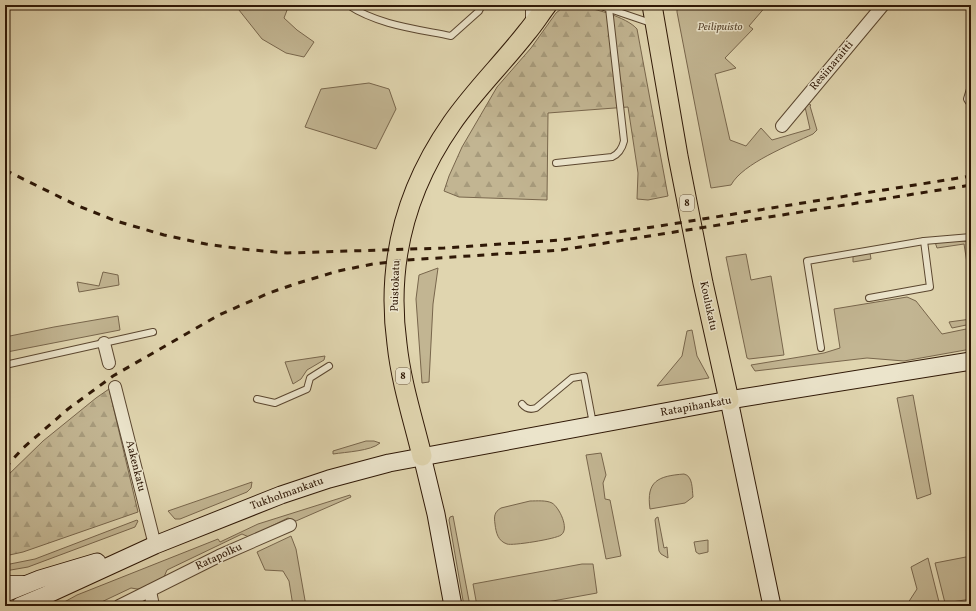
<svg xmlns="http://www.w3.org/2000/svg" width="976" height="611" font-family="Vollkorn,serif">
<defs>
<pattern id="forest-firs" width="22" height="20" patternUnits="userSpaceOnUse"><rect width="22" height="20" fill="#c2b592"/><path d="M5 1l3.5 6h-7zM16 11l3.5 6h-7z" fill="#a79b7c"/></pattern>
</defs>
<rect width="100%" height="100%" fill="#e0d5af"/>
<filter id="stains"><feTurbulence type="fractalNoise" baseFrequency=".005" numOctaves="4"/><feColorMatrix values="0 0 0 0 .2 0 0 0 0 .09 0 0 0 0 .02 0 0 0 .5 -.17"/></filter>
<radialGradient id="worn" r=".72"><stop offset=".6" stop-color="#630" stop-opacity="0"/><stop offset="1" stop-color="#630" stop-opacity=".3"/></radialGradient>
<g fill="#c2b592" stroke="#78664c">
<polygon points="235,5 289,5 284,18 297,30 314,42 304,57 286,53 262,39"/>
<path d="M677 5H767L749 26 753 29 725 58 736 68 715 74 730 140 746 146 761 128 772 140 810 129 805 107 807 103 811 105 810 106 817 130 813 134C790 145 743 163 731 185L711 188 677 12Z"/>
<polygon points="369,83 389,89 396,109 376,149 305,127 321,89"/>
<polygon points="955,240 971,242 971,288 964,244 937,248 935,242"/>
<polygon points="870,253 871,259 853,262 853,255"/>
<polygon points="746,254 751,280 771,276 784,355 749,359 747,358 726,257"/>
<polygon points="438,268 433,304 429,382 422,383 416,299 419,275"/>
<polygon points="103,272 118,275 119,285 79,292 77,282 99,286"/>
<polygon points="907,297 916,301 942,334 971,328 971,349 904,361 867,358 755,371 751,365 824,353 840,348 834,309"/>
<polygon points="118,316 120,330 7,352 5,337 54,327"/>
<polygon points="971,319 971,324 952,328 949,322"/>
<polygon points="692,330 697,356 709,378 657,386 682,356 687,331"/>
<polygon points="325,356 324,360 307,370 301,379 293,384 285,362"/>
<polygon points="913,395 931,494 917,499 897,398"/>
<path d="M366 441H374L380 443C371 451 346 452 333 454V451Z"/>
<polygon points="601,453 606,475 603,483 605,499 610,500 621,556 606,559 586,455"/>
<path d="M684 474C693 476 692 489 693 497L685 503 650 509C646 481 658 476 684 474Z"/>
<polygon points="252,482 251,488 247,492 180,519 175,519 168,511"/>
<polygon points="350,495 351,497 296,521 288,518 249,537 242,534 167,570 164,577 140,589 137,589 131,588 93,606 57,606 77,595 218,539 220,542 258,524"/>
<path d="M530 501C537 501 546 500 552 503 559 507 570 529 561 535 556 539 512 546 507 544 498 541 496 533 495 524 494 517 494 512 501 508Z"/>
<polygon points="453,516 470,606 464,606 449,520 450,517"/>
<polygon points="658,517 664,548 667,547 668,558 661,554 659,551 655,520 656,518"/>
<polygon points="137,520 138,521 135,527 28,567 5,571 5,565 35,559"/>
<polygon points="291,536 296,549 306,606 293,606 289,581 283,571 265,570 257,552"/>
<polygon points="708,540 708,552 699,554 696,552 694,542"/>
<polygon points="971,556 971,599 945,603 935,563"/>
<polygon points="928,558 940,606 906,606 917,589 911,567"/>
<polygon points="582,564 593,564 597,593 525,606 477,606 473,584"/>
</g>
<g fill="url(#forest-firs)" stroke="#78664c">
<path d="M575 6C591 7 627 17 637 29L668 196 648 200 637 199 638 173 628 107 548 113 547 200 459 197 444 191 449 176 462 147 497 87 531 48 556 13 561 9Z"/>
<polygon points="109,389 138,512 23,552 5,556 5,478 43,441 96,398"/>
</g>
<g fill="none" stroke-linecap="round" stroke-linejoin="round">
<defs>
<g id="service">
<path d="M348 5C378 25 417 29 451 36L479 11 482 5"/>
<polyline points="598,5 651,23"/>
<polyline points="529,21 529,5"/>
<polyline points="971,86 967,99 971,105"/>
<path d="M556 163 612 157C619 154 622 149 624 141L609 8"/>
<polyline points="869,298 930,287 924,241"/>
<polyline points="821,348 807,261 924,241 971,237"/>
<polyline points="5,365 153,332"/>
<polyline points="257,399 275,403 307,389 310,378 329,366"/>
<path d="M522 404C526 409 530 410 536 408L572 378 584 376 593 424"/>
</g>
<g id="minor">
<polyline points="782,126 883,5"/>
<polyline points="104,343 109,363"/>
<polyline points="115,387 155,545"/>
<polyline points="5,582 27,582"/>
<polyline points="150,591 153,606"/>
<polyline points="119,606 219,556 290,525"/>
</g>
<g id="secondary">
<polyline points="729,400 772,606"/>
<polyline points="422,456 436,514 453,606"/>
<polyline points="5,593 40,579 97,562"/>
<polyline points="20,606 46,595 155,545 281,495 329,479 389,463 729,400 971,361"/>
</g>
<g id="trunk">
<polyline points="652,5 678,156 703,283 729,400"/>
<path d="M422 456C413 419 401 382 397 344 386 263 406 189 452 123 474 91 503 63 527 32 534 24 540 14 547 5"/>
</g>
</defs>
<use href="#service" stroke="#5b4730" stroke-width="8"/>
<use href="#minor" stroke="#5b4730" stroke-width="14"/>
<use href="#secondary" stroke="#2f1806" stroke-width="19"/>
<use href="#trunk" stroke="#2f1806" stroke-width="21"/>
<use href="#service" stroke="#ebe4cb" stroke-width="6"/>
<use href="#minor" stroke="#ebe4cb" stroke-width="12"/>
<use href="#secondary" stroke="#ebe4cb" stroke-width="17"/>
<use href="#trunk" stroke="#e0d5af" stroke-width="19"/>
<g stroke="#2f1806" stroke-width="3" stroke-dasharray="7 7" stroke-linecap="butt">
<polyline points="5,170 76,205 116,221 164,235 206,244 242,249 287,253 444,248 561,240 653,227 971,176"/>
<polyline points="5,468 23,448 68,409 113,376 219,315 269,293 295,284 338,271 373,264 407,260 561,250 971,185"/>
</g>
</g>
<g text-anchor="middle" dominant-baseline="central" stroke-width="3" stroke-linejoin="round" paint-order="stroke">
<g fill="#ebe4cb" stroke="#675541" stroke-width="1">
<rect x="680" y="195" width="14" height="16" rx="3"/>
<rect x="396" y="368" width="14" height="16" rx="3"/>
</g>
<g font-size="10" font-weight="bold" fill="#2f1806">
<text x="687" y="203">8</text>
<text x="403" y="376">8</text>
</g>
<g font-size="11" font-style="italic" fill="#5b4730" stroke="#ebe4cb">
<text x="720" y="27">Peilipuisto</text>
</g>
<g font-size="11" fill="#2f1806" stroke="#ebe4cb">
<text transform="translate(832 66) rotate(-50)">Resiinaraitti</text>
<text transform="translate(396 286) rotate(-88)">Puistokatu</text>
<text transform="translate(708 306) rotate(78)">Koulukatu</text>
<text transform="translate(696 407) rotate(-10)">Ratapihankatu</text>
<text transform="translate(135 466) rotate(76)">Aakenkatu</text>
<text transform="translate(287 494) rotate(-20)">Tukholmankatu</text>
<text transform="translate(219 557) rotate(-25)">Ratapolku</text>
</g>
</g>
<rect width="976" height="611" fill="none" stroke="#e0d5af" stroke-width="20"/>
<rect x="6" y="6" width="964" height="599" fill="none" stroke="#2f1806" stroke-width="2"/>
<rect x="10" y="10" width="956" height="591" fill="none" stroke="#2f1806"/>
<rect width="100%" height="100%" filter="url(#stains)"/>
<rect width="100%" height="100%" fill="url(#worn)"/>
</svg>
